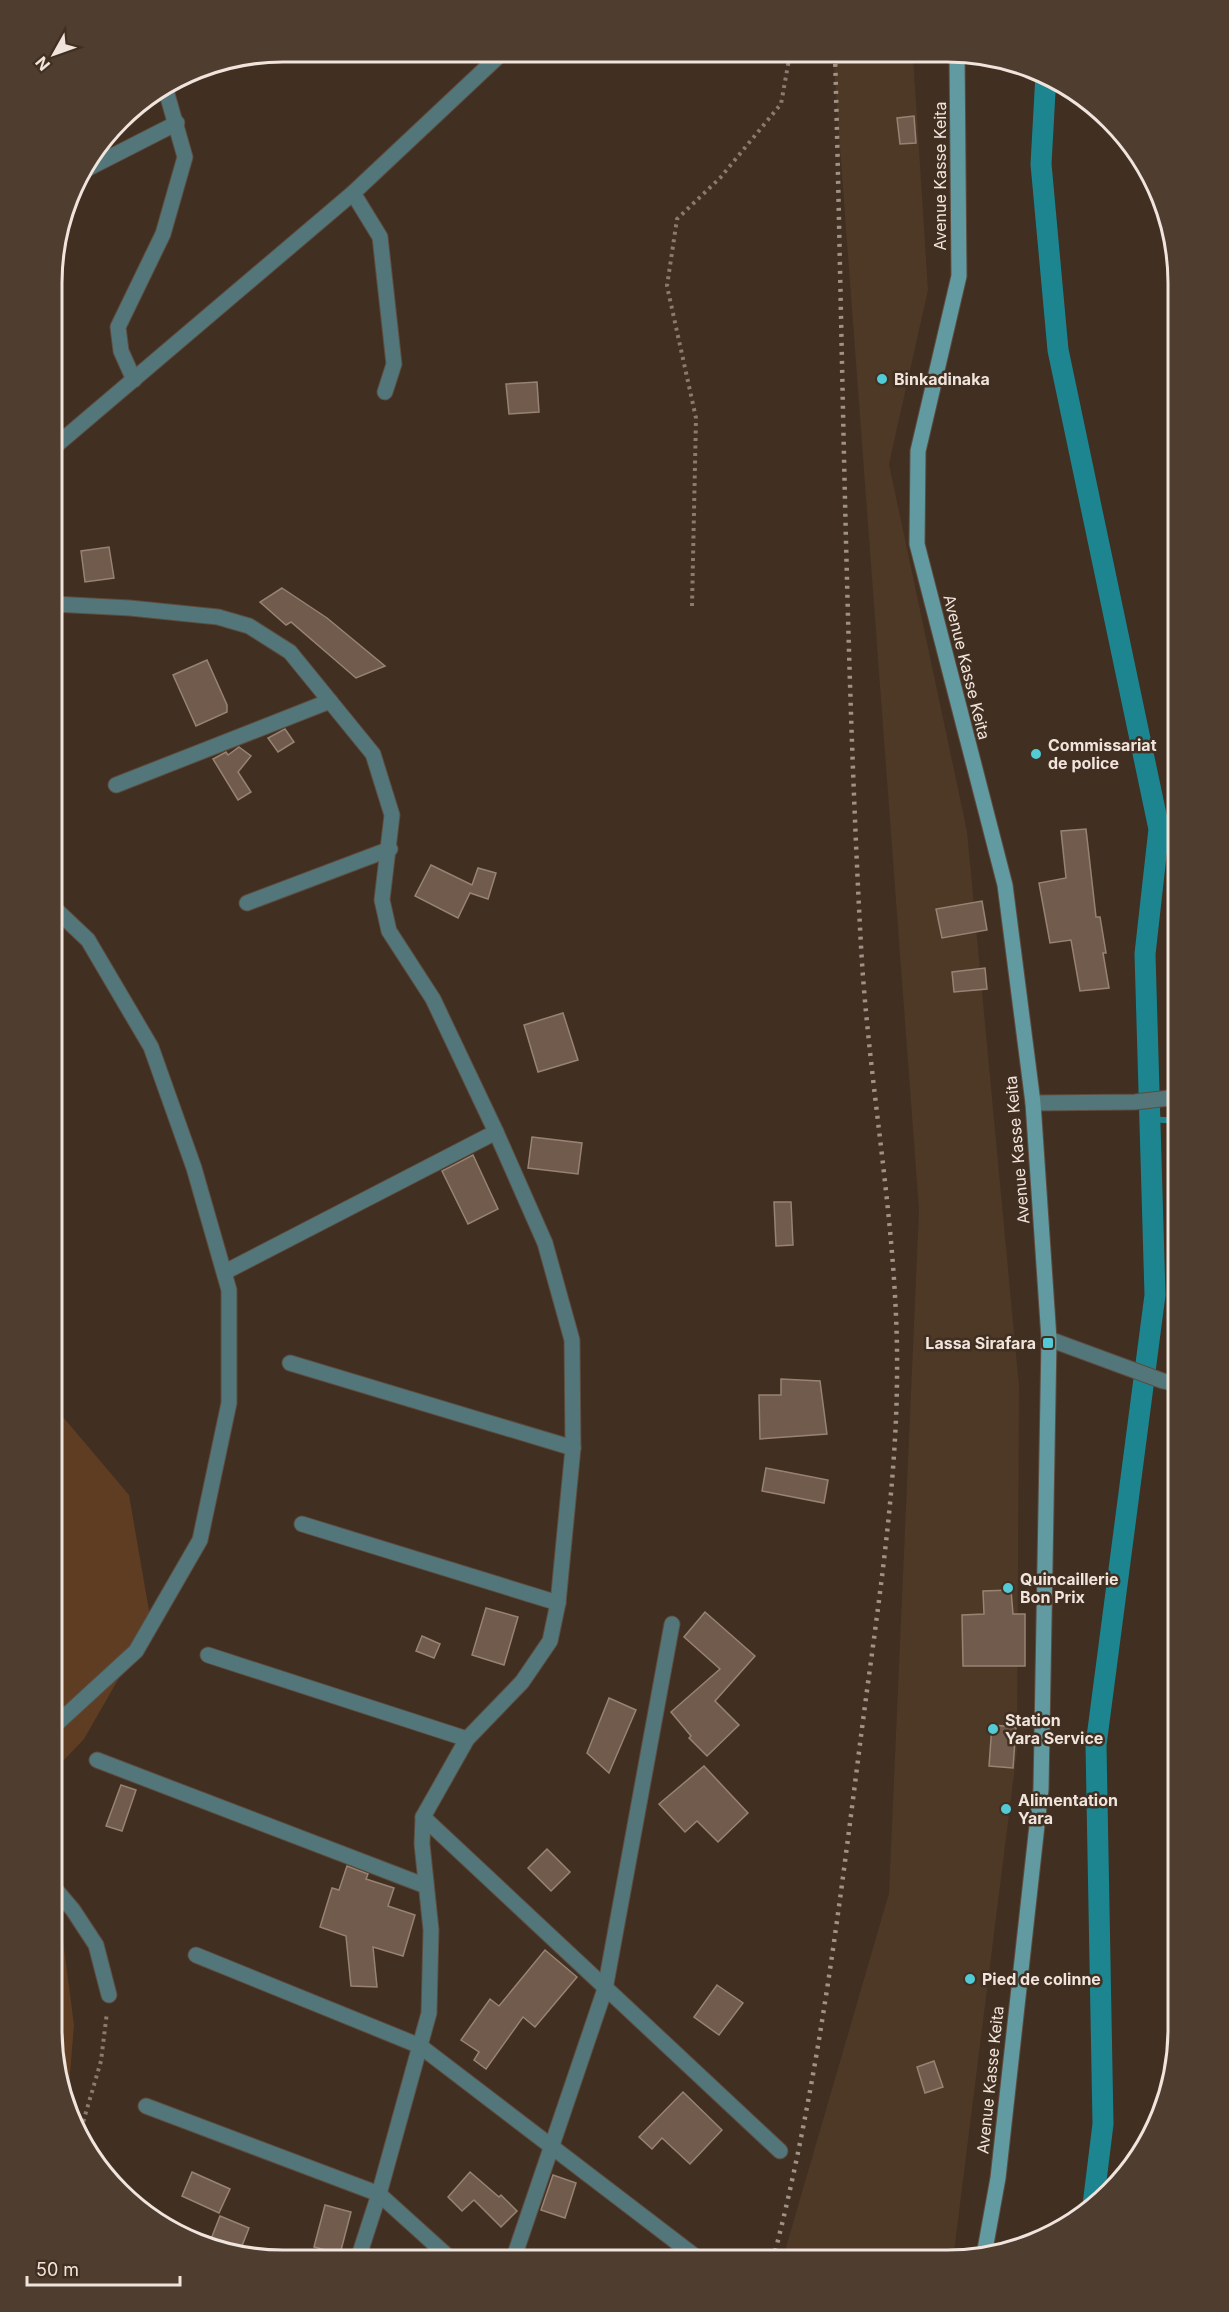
<svg xmlns="http://www.w3.org/2000/svg" width="1229" height="2312" font-family="Inter,sans-serif">
<rect width="100%" height="100%" fill="#412f21"/>
<polygon fill="#4e3826" points="833,54 913,55 928,290 889,464 967,831 1019,1386 1017,1751 953,2260 946,2261 782,2261 889,1893 919,1210"/>
<g fill="#5f3d22">
<polygon points="52,1404 129,1495 151,1622 84,1739 63,1761 51,1801"/>
<polygon points="51,1848 74,2025 67,2110 51,2029"/>
</g>
<g fill="none" stroke-linecap="round" stroke-linejoin="round">
<polyline stroke="#1d858f" stroke-width="6" points="1150,1119 1178,1121"/>
<polyline stroke="#1d858f" stroke-width="21" points="1046,74 1041,164 1058,350 1159,829 1145,954 1155,1295 1096,1745 1103,2124 1093,2205"/>
</g>
<g fill="#705b4d" stroke="#988373" stroke-width="1.5">
<polygon points="914,116 916,143 900,144 897,118"/>
<polygon points="537,382 539,412 509,414 506,384"/>
<polygon points="109,547 114,578 85,582 81,551"/>
<polygon points="282,588 327,618 385,666 356,678 291,622 286,625 260,602"/>
<polygon points="207,660 227,705 227,712 196,726 173,675"/>
<polygon points="285,729 294,742 278,752 268,738"/>
<polygon points="239,747 251,756 238,772 251,792 238,800 213,759 226,752 228,755"/>
<polygon points="1086,829 1096,917 1100,917 1106,953 1103,953 1109,988 1080,991 1071,940 1050,943 1039,883 1066,878 1061,831"/>
<polygon points="431,865 472,885 478,868 496,873 488,899 470,893 458,918 415,896"/>
<polygon points="982,901 987,930 942,938 936,909"/>
<polygon points="985,968 987,989 954,992 952,972"/>
<polygon points="563,1013 578,1060 538,1072 524,1025"/>
<polygon points="532,1137 582,1143 578,1174 528,1168"/>
<polygon points="473,1155 498,1209 468,1224 442,1171"/>
<polygon points="774,1202 791,1202 793,1245 776,1246"/>
<polygon points="781,1379 820,1381 827,1434 760,1439 759,1395 781,1395"/>
<polygon points="766,1468 828,1480 824,1503 762,1491"/>
<polygon points="1011,1590 1013,1614 1025,1614 1025,1666 963,1666 962,1615 984,1614 983,1591"/>
<polygon points="486,1608 518,1617 504,1665 472,1655"/>
<polygon points="705,1612 755,1656 715,1701 739,1725 707,1756 689,1738 691,1736 671,1712 720,1669 684,1637"/>
<polygon points="422,1636 440,1644 434,1658 416,1651"/>
<polygon points="609,1698 636,1710 609,1773 587,1753"/>
<polygon points="992,1725 1016,1727 1013,1768 989,1766"/>
<polygon points="704,1766 748,1813 718,1842 697,1821 685,1832 659,1804"/>
<polygon points="121,1785 136,1790 122,1831 106,1826"/>
<polygon points="547,1849 570,1872 551,1891 528,1868"/>
<polygon points="347,1866 368,1874 366,1879 394,1888 388,1906 415,1915 403,1956 373,1947 377,1987 351,1986 346,1936 320,1927 332,1888 339,1890"/>
<polygon points="545,1950 577,1977 535,2027 523,2017 486,2069 474,2060 479,2052 461,2040 490,1999 499,2006"/>
<polygon points="717,1985 743,2003 719,2035 694,2017"/>
<polygon points="934,2061 943,2087 925,2093 917,2067"/>
<polygon points="683,2092 722,2130 690,2164 662,2138 652,2149 639,2137"/>
<polygon points="192,2172 230,2189 219,2213 182,2196"/>
<polygon points="470,2172 499,2197 501,2195 517,2211 501,2227 474,2200 462,2211 448,2197"/>
<polygon points="553,2175 576,2183 565,2218 541,2210"/>
<polygon points="325,2205 351,2212 340,2254 314,2247"/>
<polygon points="220,2216 249,2228 240,2251 211,2239"/>
</g>
<g fill="none" stroke-linecap="round" stroke-linejoin="round">
<defs>
<g id="minor">
<polyline points="81,172 177,123"/>
<polyline points="353,193 380,237 394,364 385,392"/>
<polyline points="134,380 121,351 118,327 163,234 185,157 165,87"/>
<polyline points="53,448 353,193 503,52"/>
<polyline points="53,604 130,608 218,617 249,626 290,652 373,754 392,815 382,900 389,931 433,999 496,1132 545,1243 572,1340 573,1448 558,1603 550,1641 522,1682 467,1739 423,1817 422,1844 431,1930 429,2013 379,2194 358,2259"/>
<polyline points="116,785 330,701"/>
<polyline points="247,903 390,849"/>
<polyline points="1033,1103 1135,1102 1178,1097"/>
<polyline points="225,1272 496,1132"/>
<polyline points="290,1363 573,1448"/>
<polyline points="302,1524 558,1603"/>
<polyline points="208,1655 467,1739"/>
<polyline points="51,1729 136,1651 200,1540 229,1403 229,1290 194,1168 151,1047 88,940 52,906"/>
<polyline points="97,1760 426,1886"/>
<polyline points="423,1817 780,2151"/>
<polyline points="51,1884 73,1910 96,1945 109,1995"/>
<polyline points="196,1955 420,2046 700,2260"/>
<polyline points="146,2106 379,2194 452,2260"/>
<polyline points="513,2260 605,1989 672,1624"/>
</g>
<polyline id="tertiary" points="1049,1339 1163,1381 1178,1384"/>
<polyline id="secondary" points="957,55 959,276 918,451 917,544 1005,885 1033,1103 1049,1339 1041,1789 998,2178 984,2255"/>
</defs>
<use href="#minor" stroke="#5d4c3f" stroke-width="17"/>
<use href="#tertiary" stroke="#5d4c3f" stroke-width="17"/>
<use href="#secondary" stroke="#5d4c3f" stroke-width="17"/>
<g stroke="#8a7a6f" stroke-width="4" stroke-dasharray="3 4.5" stroke-linecap="butt">
<polyline points="692,606 696,418 667,286 677,219 720,178 781,104 790,54"/>
<polyline points="79,2136 101,2061 107,2012"/>
</g>
<use href="#minor" stroke="#527679" stroke-width="15"/>
<use href="#tertiary" stroke="#527679" stroke-width="15"/>
<use href="#secondary" stroke="#619aa0" stroke-width="15"/>
<path stroke="#a19287" stroke-width="4.5" stroke-dasharray="3 6" stroke-linecap="butt" d="M773 2260C817 2091 838 1918 860 1744 875 1625 896 1499 897 1379 899 1233 869 1091 861 946 845 649 843 351 835 54"/>
</g>
<g fill="#52cbd7" stroke="#412f21" stroke-width="2">
<circle cx="882" cy="379" r="6"/>
<circle cx="1036" cy="754" r="6"/>
<rect x="1042" y="1337" width="12" height="12" rx="3"/>
<circle cx="1008" cy="1588" r="6"/>
<circle cx="993" cy="1729" r="6"/>
<circle cx="1006" cy="1809" r="6"/>
<circle cx="970" cy="1979" r="6"/>
</g>
<g text-anchor="middle" dominant-baseline="central" stroke-width="5" stroke-linejoin="round" paint-order="stroke">
<g font-size="16" fill="#f0e4dc" stroke="#412f21">
<text transform="translate(940 176) rotate(-90)">Avenue Kasse Keita</text>
<text transform="translate(967 667) rotate(76)">Avenue Kasse Keita</text>
<text transform="translate(1017 1150) rotate(-95)">Avenue Kasse Keita</text>
<text transform="translate(990 2080) rotate(-84)">Avenue Kasse Keita</text>
</g>
<g font-size="16" font-weight="bold" fill="#f0e4dc" stroke="#412f21" text-anchor="start">
<text x="894" y="379">Binkadinaka</text>
<text x="1048" y="745">Commissariat<tspan x="1048" dy="18">de police</tspan></text>
<text x="1036" y="1343" text-anchor="end">Lassa Sirafara</text>
<text x="1020" y="1579">Quincaillerie<tspan x="1020" dy="18">Bon Prix</tspan></text>
<text x="1005" y="1720">Station<tspan x="1005" dy="18">Yara Service</tspan></text>
<text x="1018" y="1800">Alimentation<tspan x="1018" dy="18">Yara</tspan></text>
<text x="982" y="1979">Pied de colinne</text>
</g>
</g>
<path d="M0 0H1229V2312H0ZM283 62H947A221 221 0 0 1 1168 283V2029A221 221 0 0 1 947 2250H283A221 221 0 0 1 62 2029V283A221 221 0 0 1 283 62Z" fill="#4f3d30" fill-rule="evenodd"/>
<path fill="none" stroke="#f0e4dc" stroke-width="3" d="M283 62H947A221 221 0 0 1 1168 283V2029A221 221 0 0 1 947 2250H283A221 221 0 0 1 62 2029V283A221 221 0 0 1 283 62Z"/>
<g transform="translate(54 54) rotate(230)" stroke="#412f21" stroke-width="4.5" paint-order="stroke">
<path d="M0-4.5L10 22L0 15L-10 22Z" fill="#f0e4dc"/>
<text y="-9" font-size="16" font-weight="bold" text-anchor="middle" fill="#f0e4dc">N</text>
</g>
<path d="M27 2276v9h153v-9" fill="none" stroke="#f0e4dc" stroke-width="3"/>
<text x="36" y="2276" font-size="18" fill="#f0e4dc" stroke="#412f21" stroke-width="4.5" paint-order="stroke">50 m</text>
</svg>
